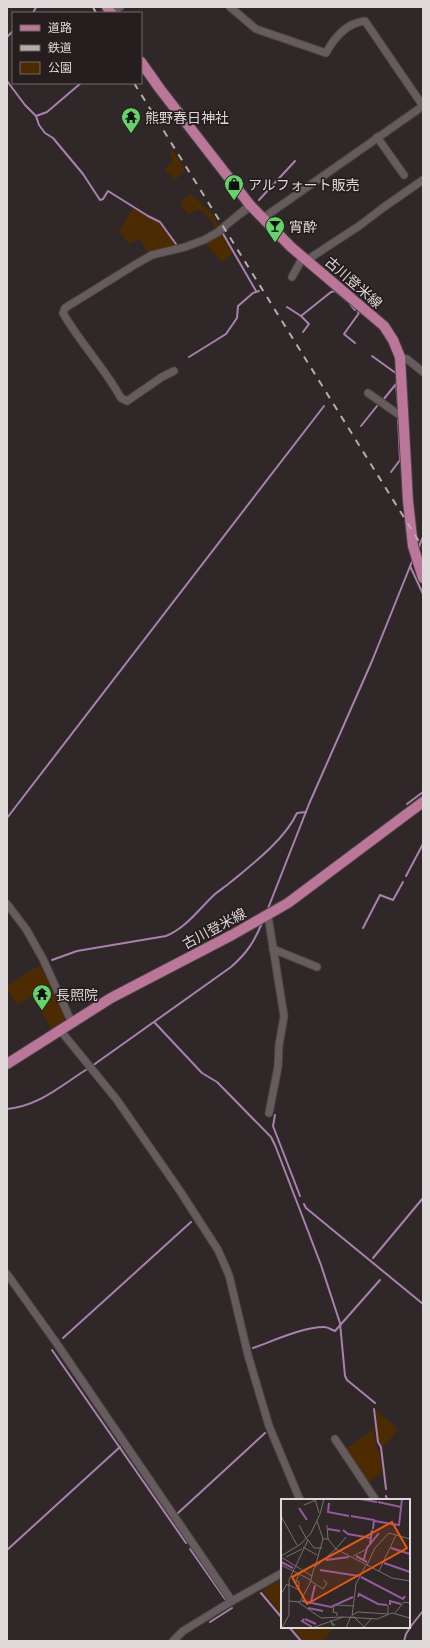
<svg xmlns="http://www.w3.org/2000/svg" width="430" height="1648" font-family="'PT Serif','Noto Sans JP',serif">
<rect width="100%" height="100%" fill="#302728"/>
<g fill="#4d2b00">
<polygon points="172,149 185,169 176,180 165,170 173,160 170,153"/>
<polygon points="190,194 213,214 219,227 215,229 211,219 198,209 188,215 180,203"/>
<polygon points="133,208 158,223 169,235 176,247 149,254 140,239 129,244 119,231"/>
<polygon points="221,233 233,253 222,262 205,243"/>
<polygon points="40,965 65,1017 64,1021 52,1030 32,996 17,1005 7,990 7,986"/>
<polygon points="377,1411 398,1429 384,1447 378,1441 376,1412"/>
<polygon points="374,1429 376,1445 380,1454 382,1473 368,1483 346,1449"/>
<polygon points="282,1580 282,1615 262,1590"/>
<polygon points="292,1627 335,1627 322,1641 303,1641"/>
</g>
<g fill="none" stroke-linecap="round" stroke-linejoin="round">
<g stroke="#aa80af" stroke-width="2">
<polyline points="33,13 36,7"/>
<polyline points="7,37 13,31"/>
<polyline points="7,81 25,105 36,116 39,125 45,133 53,138 83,174 100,200 103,199 108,191 148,216 160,222 176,244"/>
<polyline points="36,116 47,112 81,83"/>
<polyline points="259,200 295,161"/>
<polyline points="236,221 248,212"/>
<polyline points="222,232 256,291"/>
<polyline points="350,304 355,310"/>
<polyline points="287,307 301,316 309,324 303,332"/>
<polyline points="301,316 331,292 335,291 347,301"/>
<polyline points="355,343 344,334 359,313 358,312"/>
<polyline points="372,356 397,374"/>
<polyline points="189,357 226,334 237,318 238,306 253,293 259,291"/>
<polyline points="383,400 396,384 398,406"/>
<polyline points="361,426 377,406"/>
<polyline points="391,472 400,460 398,418"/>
<polyline points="418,549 423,537"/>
<polyline points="410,566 423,594"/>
<polyline points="407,804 423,792"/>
<polyline points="7,818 324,406"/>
<polyline points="406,876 423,844"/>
<polyline points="267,911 309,804 372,661 413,559"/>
<polyline points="363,928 380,895 393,900 403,882"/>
<path d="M52 960 77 951 166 936C186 928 199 909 215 894 220 890 226 886 232 881 254 863 285 839 297 813L306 812"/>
<polyline points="155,1023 202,1073 217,1082 271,1137 275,1145 321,1265 340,1323 345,1376 347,1380 375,1403"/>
<path d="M92 1066 231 967C247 953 254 942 262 923"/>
<path d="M7 1109C40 1106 61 1085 89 1068"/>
<polyline points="275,1115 273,1126 300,1196"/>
<polyline points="304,1204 306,1208 423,1304"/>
<polyline points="373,1258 423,1198"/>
<polyline points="63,1338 191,1222"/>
<path d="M253 1348C273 1341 303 1327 324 1327 328 1327 332 1330 335 1331L380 1280"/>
<polyline points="52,1350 186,1543"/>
<polyline points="374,1409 378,1442 381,1447 386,1489"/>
<polyline points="386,1496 387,1500"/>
<polyline points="178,1513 265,1433"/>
<polyline points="190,1549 225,1599"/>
<polyline points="7,1550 120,1447"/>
<polyline points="261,1593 282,1618"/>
<polyline points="210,1622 232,1608"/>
<polyline points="411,1626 423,1611"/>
<polyline points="289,1627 301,1641"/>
<polyline points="404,1641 406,1634 411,1626 410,1623"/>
</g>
<defs>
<g id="street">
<path d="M230 7 256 29 326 53C334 38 347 23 365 21L423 106 263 218"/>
<polyline points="110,12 120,7"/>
<polyline points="377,137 404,175"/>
<polyline points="307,260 359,226 384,207 423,180"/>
<polyline points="292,277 303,257"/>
<polyline points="400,357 407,359 423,372"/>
<path d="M174 371 162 377 127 401 121 398C104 367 80 343 63 313L65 308 136 264 152 255 185 247 204 240 218 232 250 205"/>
<polyline points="368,393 398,414 403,414"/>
<polyline points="7,904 26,929 43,959 72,1023"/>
<polyline points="268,916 284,1016 279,1045 278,1067 269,1113"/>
<polyline points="273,949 317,967"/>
<polyline points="60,1030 117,1100 180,1191 218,1250 229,1275 248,1355 269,1426 300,1500"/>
<polyline points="7,1274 55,1341 232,1601"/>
<polyline points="335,1439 375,1499 373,1500"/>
<polyline points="173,1641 183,1631 232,1601 282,1573"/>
</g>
<g id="primary">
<polyline points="107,7 111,13"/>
<polyline points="141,62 160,89 250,205 291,247 384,326 393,340 400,357 408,501 413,546 423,578"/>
<polyline points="7,1064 111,998 232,935 288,903 423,802"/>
</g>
</defs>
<use href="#street" stroke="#4c4445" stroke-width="9"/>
<use href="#primary" stroke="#4c4445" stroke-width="12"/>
<use href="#street" stroke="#665c5d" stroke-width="7"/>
<use href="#primary" stroke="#bb7699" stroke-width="10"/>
<g stroke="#b4adae" stroke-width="2" stroke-dasharray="7 7" stroke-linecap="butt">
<polyline points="93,7 96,13"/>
<polyline points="134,83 423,548"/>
</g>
</g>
<defs>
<symbol id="temple-pin" viewBox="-11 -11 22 30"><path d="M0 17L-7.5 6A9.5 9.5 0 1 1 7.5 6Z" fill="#63d469" stroke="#261e1e"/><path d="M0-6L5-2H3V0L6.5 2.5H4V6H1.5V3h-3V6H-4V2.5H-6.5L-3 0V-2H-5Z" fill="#111"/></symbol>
<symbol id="shop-pin" viewBox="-11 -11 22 30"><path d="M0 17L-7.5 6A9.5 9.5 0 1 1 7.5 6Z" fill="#63d469" stroke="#261e1e"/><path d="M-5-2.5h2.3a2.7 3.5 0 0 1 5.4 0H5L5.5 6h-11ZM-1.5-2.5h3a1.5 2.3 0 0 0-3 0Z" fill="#111"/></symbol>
<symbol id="bar-pin" viewBox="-11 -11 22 30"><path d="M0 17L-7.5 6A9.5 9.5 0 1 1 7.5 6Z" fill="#63d469" stroke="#261e1e"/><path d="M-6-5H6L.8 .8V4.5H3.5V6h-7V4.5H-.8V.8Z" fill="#111"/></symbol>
</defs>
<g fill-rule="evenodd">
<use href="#temple-pin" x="120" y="106" width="22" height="30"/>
<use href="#shop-pin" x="223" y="173" width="22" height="30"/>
<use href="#bar-pin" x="264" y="215" width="22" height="30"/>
<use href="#temple-pin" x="31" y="983" width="22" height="30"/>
</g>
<g text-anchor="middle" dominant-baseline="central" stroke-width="3.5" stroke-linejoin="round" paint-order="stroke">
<g font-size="14" fill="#dfd9da" stroke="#261e1e" text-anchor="start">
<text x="145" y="117">熊野春日神社</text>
<text x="248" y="184">アルフォート販売</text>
<text x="289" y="226">宵酔</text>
<text x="56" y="994">長照院</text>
</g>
<g font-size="14" fill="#dfd9da" stroke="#261e1e">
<text transform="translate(354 282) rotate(41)">古川登米線</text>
<text transform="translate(214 928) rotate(-28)">古川登米線</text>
</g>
</g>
<g transform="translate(281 1499)">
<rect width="129" height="129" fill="#302728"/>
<path fill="none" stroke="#935a9d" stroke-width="2" d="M79 0 96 3M97 3 120 8M48 4 47 13 68 17M18 9 26 21M70 17 93 21 92 30M94 22 111 25M110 25 118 26 121 0M47 30 59 32M62 31 67 35 90 39M89 45 91 31M110 49 129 55M75 57 86 63M83 60 86 49 98 34M45 61 68 58M0 63 12 69M103 64 129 73M39 71 78 77M80 78 122 100 124 97M77 98 78 95 97 105 106 106M21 102 50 108 72 98M30 103 34 86M109 106V102L120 105M27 109 42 112M23 120 21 122 31 128M24 120 35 125"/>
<path fill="none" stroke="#766e6f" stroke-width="1" d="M34 0 38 14M23 6 35 1M0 17 16 46M18 26 25 39M46 26 47 40M42 40H47L55 50M27 41 33 49H41M22 48 36 56M55 50 65 38M0 57 20 45 30 34 39 15 43 0M72 57 84 51M0 58 31 77M5 58 21 50M0 66 12 72M86 66 94 49 108 34 129 40M34 68 42 40 36 22M12 72 30 81M98 72 115 36M30 82 42 90 46 84 42 81M0 95 6 85 18 91V83L15 82 18 75M8 102 19 103 29 84 33 69 55 50 111 79 129 82M17 103 40 119 62 118M114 114 123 103 129 104M71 116 77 113 107 115V106M56 117V114L52 113 53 106 73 107M71 117 75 85 85 66M72 117 83 128M50 121 51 126H54L50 123M1 129 8 116V81L27 41 25 39M31 129 62 118 96 120 111 114 129 119M65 129 70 117M82 129 91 119"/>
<path fill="#e8590c" fill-opacity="0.15" stroke="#e8590c" stroke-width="2" d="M111 23 126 49 26 105 11 78Z"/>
<rect width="129" height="129" fill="none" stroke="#dfd9da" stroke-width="2"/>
</g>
<rect width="430" height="1648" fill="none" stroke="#dfd9da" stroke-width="16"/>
<rect x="12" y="12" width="130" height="72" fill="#261e1e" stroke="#706969"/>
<rect x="20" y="25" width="20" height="6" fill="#bb7699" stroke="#706969"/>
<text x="48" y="32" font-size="12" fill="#dfd9da">道路</text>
<rect x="20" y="45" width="20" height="6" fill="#b4adae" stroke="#706969"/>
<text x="48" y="52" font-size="12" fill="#dfd9da">鉄道</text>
<rect x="20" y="62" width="20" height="12" fill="#4d2b00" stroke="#706969"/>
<text x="48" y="72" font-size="12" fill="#dfd9da">公園</text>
</svg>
